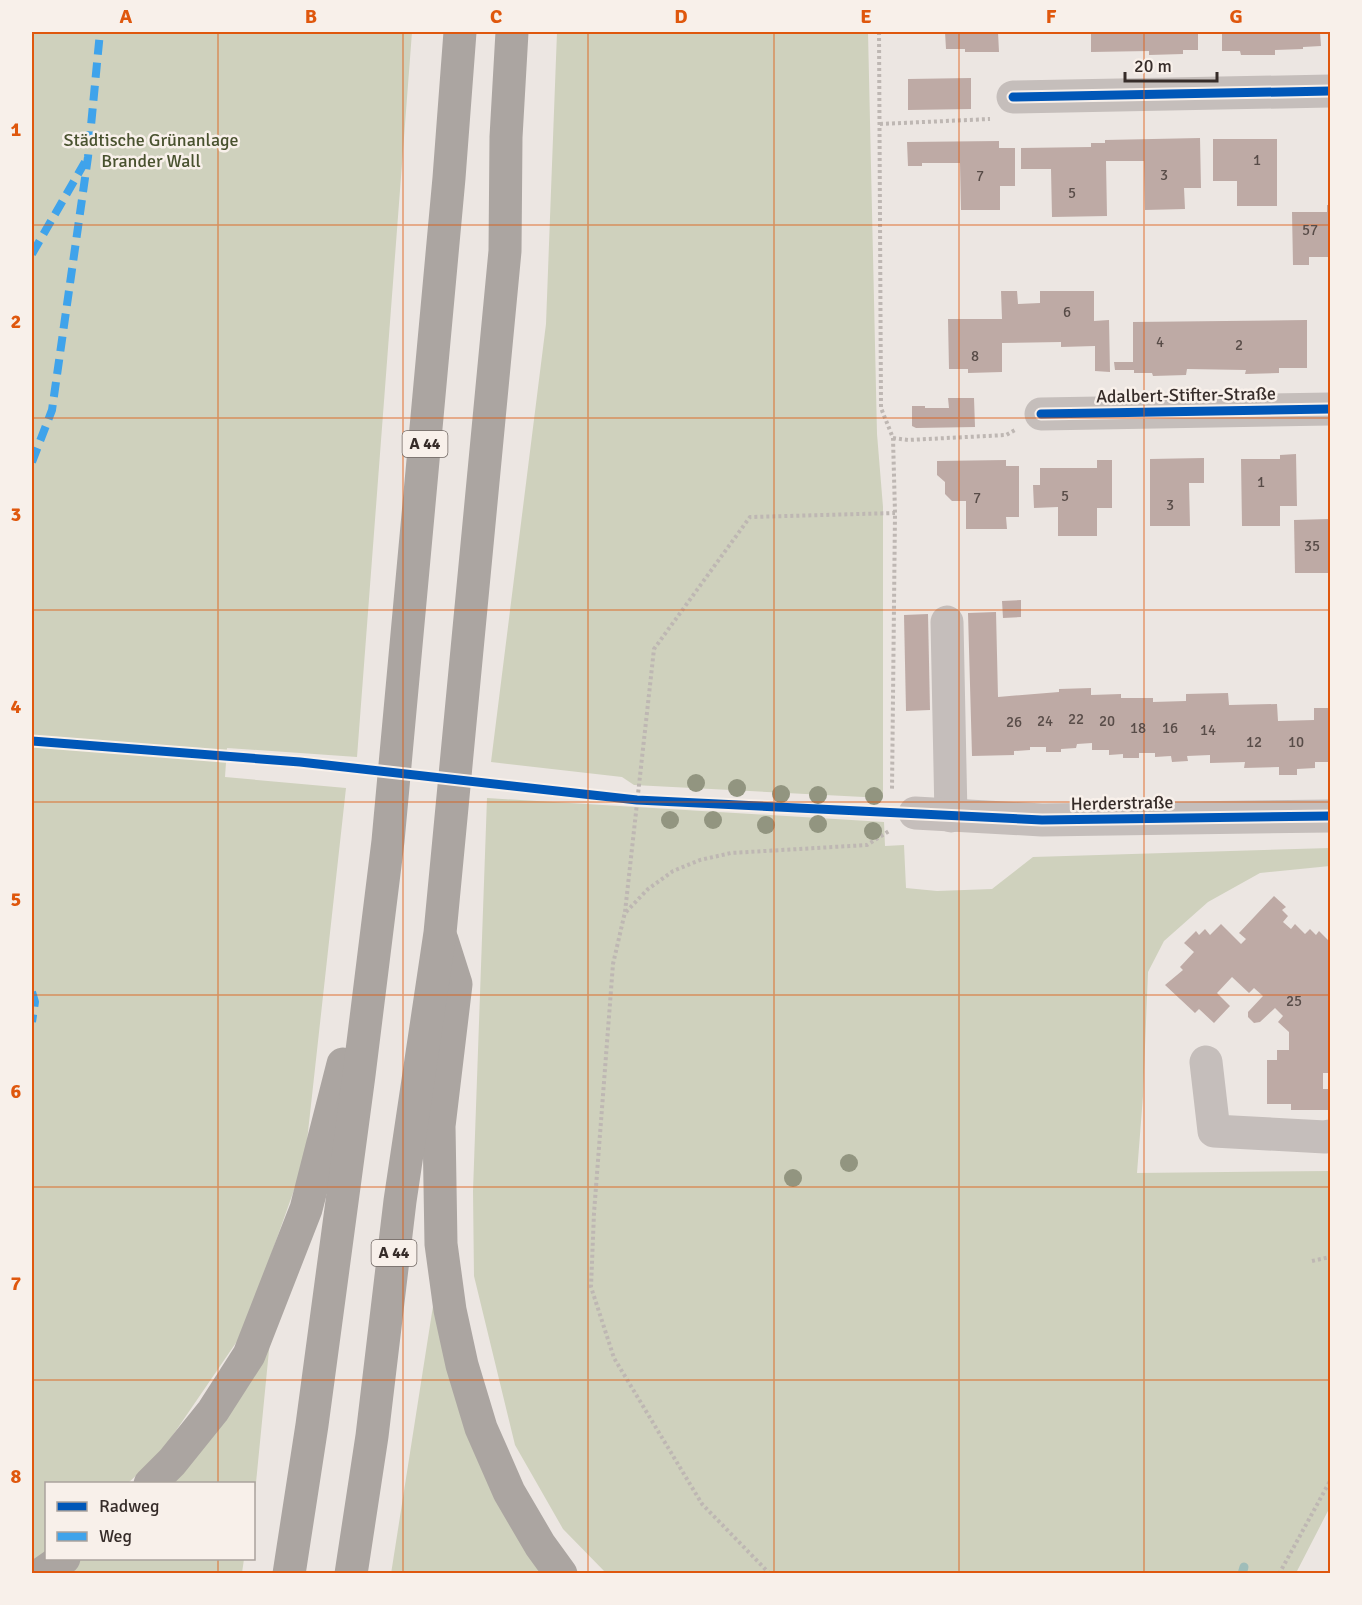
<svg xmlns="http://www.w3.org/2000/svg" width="1362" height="1605" font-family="Signika,sans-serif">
<rect width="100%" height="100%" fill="#ece6e2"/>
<g fill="#cfd1bd">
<polygon points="32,32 412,32 357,757 227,748 225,777 346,788 305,1159 244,1331 160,1454 128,1483 46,1484 46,1557 32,1567"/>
<polygon points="557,32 868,32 877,434 883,507 883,798 634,785 622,777 491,762 546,324"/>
<polygon points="487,798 884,822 885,846 904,845 906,888 937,891 992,889 1033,857 1330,848 1330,866 1260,873 1208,902 1164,941 1148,972 1143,1096 1137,1173 1330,1171 1330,1507 1296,1573 606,1573 563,1529 515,1445 474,1276 473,1191"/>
<polygon points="433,1306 463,1411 541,1573 391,1574"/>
<polygon points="270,1340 254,1503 254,1484 164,1484"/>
<polygon points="78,1559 244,1559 242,1573 57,1574"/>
</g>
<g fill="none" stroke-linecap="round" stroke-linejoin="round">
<polyline stroke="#9fbdb9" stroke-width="9" points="1242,1574 1244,1567"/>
</g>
<g fill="#beaaa5">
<polygon points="945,32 998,32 999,52 965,52 965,49 946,49"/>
<polygon points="1091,32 1198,32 1198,50 1183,50 1183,54 1149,55 1149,51 1091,52"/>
<polygon points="1222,32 1320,32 1321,46 1303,47 1303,49 1275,50 1275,55 1241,55 1240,51 1222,51"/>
<polygon points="971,78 971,109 908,110 908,79"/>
<polygon points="1200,138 1201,188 1184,188 1185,209 1145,210 1144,161 1106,161 1107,216 1052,217 1051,169 1021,169 1021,148 1091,147 1091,143 1105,143 1105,140"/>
<polygon points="1213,139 1277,139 1277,206 1237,206 1237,181 1213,181"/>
<polygon points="999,141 999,148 1015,148 1015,186 1000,186 1000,210 961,210 960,163 922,163 922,166 908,166 907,142"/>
<polygon points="1327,205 1330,205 1330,248 1328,248 1328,257 1309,257 1309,265 1293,265 1292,212 1327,212"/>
<polygon points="1001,291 1017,291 1018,304 1040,303 1040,291 1094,291 1094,321 1109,320 1110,372 1095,371 1095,346 1061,347 1061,342 1002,343 1002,372 968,373 968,369 949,369 948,319 1002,319"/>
<polygon points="1307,320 1307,368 1279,368 1279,373 1245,374 1246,370 1187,369 1186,375 1153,376 1152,373 1134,373 1134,370 1115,370 1114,362 1133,362 1133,322"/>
<polygon points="948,398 974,398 975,427 916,428 912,426 912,406 925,406 925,408 949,408"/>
<polygon points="1296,454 1297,506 1280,506 1280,526 1242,526 1241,459 1280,459 1280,455"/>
<polygon points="1204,458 1204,483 1189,483 1190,526 1150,526 1150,459"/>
<polygon points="1006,460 1006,466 1019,466 1019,517 1006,517 1007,529 966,529 966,501 952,501 945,494 945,482 937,475 937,461"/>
<polygon points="1097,460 1112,460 1112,508 1097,508 1097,536 1058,536 1058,507 1034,508 1033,485 1040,485 1040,468 1097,468"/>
<polygon points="1329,519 1330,573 1295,573 1294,520"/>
<polygon points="1021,600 1021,617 1003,618 1002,601"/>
<polygon points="996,612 998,697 1059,692 1059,689 1091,688 1091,695 1121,694 1121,698 1153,698 1153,702 1186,701 1186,694 1228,693 1229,705 1277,704 1278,721 1314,720 1314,708 1330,708 1330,762 1315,762 1315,768 1297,769 1297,775 1279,775 1279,767 1244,768 1245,762 1210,763 1210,755 1187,756 1188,761 1172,762 1171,756 1155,757 1155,753 1139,753 1139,758 1123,758 1123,754 1109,755 1109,750 1092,750 1092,743 1077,744 1076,748 1061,749 1061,752 1046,752 1046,747 1030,747 1030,750 1014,751 1014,755 972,756 968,613"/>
<polygon points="928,614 930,710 906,711 904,615"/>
<polygon points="1274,896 1286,907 1282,910 1288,916 1283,922 1291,929 1295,924 1305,934 1310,929 1316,935 1319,931 1330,942 1330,1073 1323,1073 1323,1089 1330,1089 1330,1110 1291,1110 1291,1104 1267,1104 1267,1060 1277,1060 1277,1050 1289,1050 1289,1032 1278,1022 1283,1016 1275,1008 1260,1022 1254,1023 1248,1017 1248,1012 1263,996 1254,988 1249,993 1232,977 1217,993 1230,1006 1214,1023 1199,1009 1195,1013 1165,985 1183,970 1180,967 1194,952 1184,943 1196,931 1199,935 1205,929 1210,935 1221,924 1241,944 1246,939 1239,933"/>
</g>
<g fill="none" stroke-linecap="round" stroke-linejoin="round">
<g stroke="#beb7b3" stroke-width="4" stroke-dasharray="3 3" stroke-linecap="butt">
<polyline points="879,32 881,408 893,438 895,513 892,790"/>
<polyline points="880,124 990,119"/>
<polyline points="893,438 908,440 1006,435 1015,430"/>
<polyline points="626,912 648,889 673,871 700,860 731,853 867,845 889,831"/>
<polyline points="1312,1261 1330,1257"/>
<polyline points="770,1574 702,1504 614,1358 591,1287 594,1213 613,964 625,912 654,649 750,517 895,513"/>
<polyline points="1279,1574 1330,1481"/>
</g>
<g stroke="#c5bebb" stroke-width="33">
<polyline points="1013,97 1330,91"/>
<polyline points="1041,414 1330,409"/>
<polyline points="947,622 951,816"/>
<polyline points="915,813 1042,820 1330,816"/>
<polyline points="1206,1062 1214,1131 1325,1137 1330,1136"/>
</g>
<g stroke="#aba5a1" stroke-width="33">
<polyline points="442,940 456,984 439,1126 441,1244 450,1310 462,1365 481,1428 509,1492 540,1545 561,1574"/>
<polyline points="150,1484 172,1462 213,1411 249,1355 306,1209 343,1064"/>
<polyline points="41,1574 64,1558"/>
<polyline points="289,1574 312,1425 359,1075 388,841 449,178 460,32"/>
<polyline points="351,1574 372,1436 400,1201 440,933 505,251 506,137 512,32"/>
</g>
<g stroke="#3fa3eb" stroke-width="8" stroke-dasharray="15 8" stroke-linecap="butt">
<polyline points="32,254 85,162"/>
<polyline points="32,462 52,410 88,157 100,32"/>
<polyline points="32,992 35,1002 32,1022"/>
</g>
<defs>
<g id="cycleway">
<polyline points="1013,97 1330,91"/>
<polyline points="1041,414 1330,409"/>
<polyline points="32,741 300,762 637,800 1042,820 1330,816"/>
</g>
</defs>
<use href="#cycleway" stroke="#f8f0ea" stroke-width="13"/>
<use href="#cycleway" stroke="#0057b8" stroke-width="9"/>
</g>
<g fill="#929580">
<circle cx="696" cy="783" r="9"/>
<circle cx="737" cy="788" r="9"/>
<circle cx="781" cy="794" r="9"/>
<circle cx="818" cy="795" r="9"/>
<circle cx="874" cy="796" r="9"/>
<circle cx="670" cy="820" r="9"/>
<circle cx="713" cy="820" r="9"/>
<circle cx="818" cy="824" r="9"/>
<circle cx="766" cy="825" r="9"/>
<circle cx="873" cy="831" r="9"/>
<circle cx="849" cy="1163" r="9"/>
<circle cx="793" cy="1178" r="9"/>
</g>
<path fill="none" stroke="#df570d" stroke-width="1.5" stroke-opacity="0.55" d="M218 32V1484M403 32V1574M588 32V1574M774 32V1574M959 32V1574M1144 32V1574M32 225H1330M32 418H1330M32 610H1330M32 802H1330M32 995H1330M32 1187H1330M32 1380H1330M218 1558V1574"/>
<g text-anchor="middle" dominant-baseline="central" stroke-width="5" stroke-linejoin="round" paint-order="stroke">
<g font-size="15" fill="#584c48">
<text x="1257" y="160">1</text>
<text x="1164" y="175">3</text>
<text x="980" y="176">7</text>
<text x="1072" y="193">5</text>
<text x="1310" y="230">57</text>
<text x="1067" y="312">6</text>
<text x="1160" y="342">4</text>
<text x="1239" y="345">2</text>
<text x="975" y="356">8</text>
<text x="1261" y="482">1</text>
<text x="1065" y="496">5</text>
<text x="977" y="498">7</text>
<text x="1170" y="505">3</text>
<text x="1312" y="546">35</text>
<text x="1076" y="719">22</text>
<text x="1045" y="721">24</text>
<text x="1107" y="721">20</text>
<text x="1014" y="722">26</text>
<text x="1138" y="728">18</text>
<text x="1170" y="728">16</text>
<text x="1208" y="730">14</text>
<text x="1254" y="742">12</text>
<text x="1296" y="742">10</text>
<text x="1294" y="1001">25</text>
</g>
<g fill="#f8f0ea" stroke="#706763" stroke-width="1.5">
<rect x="402.5" y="431" width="45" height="26" rx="4.5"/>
<rect x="371.5" y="1240" width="45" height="26" rx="4.5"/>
</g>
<g font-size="16" font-weight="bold" fill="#362c29">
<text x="425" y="444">A 44</text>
<text x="394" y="1253">A 44</text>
</g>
<g font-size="18" fill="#49522f" stroke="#f8f0ea">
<text x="151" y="140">Städtische Grünanlage<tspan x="151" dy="21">Brander Wall</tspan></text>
</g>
<g font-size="18" fill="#362c29" stroke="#f8f0ea">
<text transform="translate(1186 395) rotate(-1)">Adalbert-Stifter-Straße</text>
<text transform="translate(1122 803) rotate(-1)">Herderstraße</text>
</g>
</g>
<rect width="1362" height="1605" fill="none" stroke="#f8f0ea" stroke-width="66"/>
<rect x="45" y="1482" width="210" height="78" fill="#f8f0ea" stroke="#aaa29d" stroke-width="1.5"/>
<rect x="57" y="1502" width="30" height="9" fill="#0057b8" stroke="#aaa29d" stroke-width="1.5"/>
<text x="99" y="1512" font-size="18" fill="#362c29">Radweg</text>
<rect x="57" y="1532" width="30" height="9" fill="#3fa3eb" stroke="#aaa29d" stroke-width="1.5"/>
<text x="99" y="1542" font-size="18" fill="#362c29">Weg</text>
<path d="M1125 72v9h92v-9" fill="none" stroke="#362c29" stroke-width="3"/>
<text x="1134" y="72" font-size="18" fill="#362c29" stroke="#f8f0ea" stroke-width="4.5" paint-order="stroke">20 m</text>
<rect x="33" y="33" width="1296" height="1539" fill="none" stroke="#df570d" stroke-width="2"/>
<g font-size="20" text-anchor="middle" font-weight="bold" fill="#df570d">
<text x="126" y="23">A</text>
<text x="311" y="23">B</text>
<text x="496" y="23">C</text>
<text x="681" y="23">D</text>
<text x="866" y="23">E</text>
<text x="1051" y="23">F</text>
<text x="1236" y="23">G</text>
<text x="16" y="136">1</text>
<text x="16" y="328">2</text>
<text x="16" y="521">3</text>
<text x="16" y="713">4</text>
<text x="16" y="906">5</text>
<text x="16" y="1098">6</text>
<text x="16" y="1290">7</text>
<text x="16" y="1483">8</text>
</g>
</svg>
